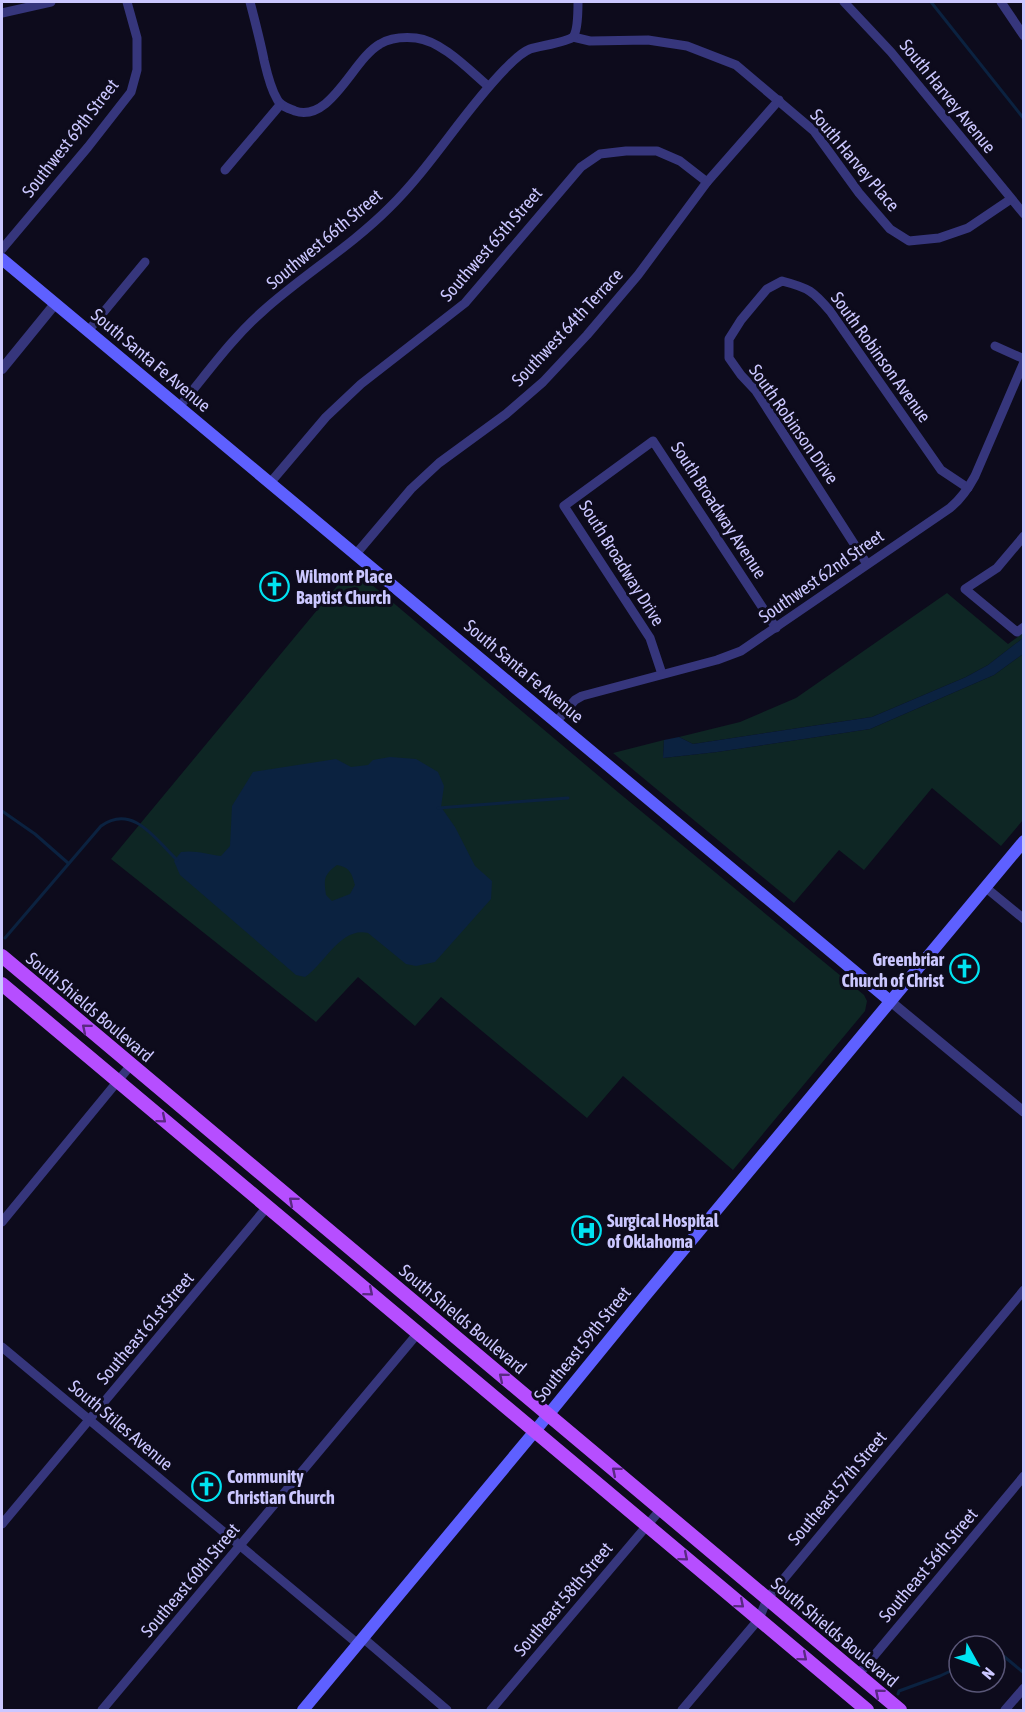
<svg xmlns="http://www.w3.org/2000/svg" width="1025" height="1712" font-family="'Asap Condensed',sans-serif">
<rect width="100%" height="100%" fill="#0d0b1c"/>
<g fill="#0e2624">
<polygon points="352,568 619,793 864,995 867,1001 865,1011 733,1170 623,1076 587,1118 441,997 415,1026 358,977 316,1022 111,859"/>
<polygon points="947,593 1008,644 1023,633 1023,638 988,665 966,677 872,717 693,744 679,737 740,722 796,698"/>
<polygon points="1023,654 1023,820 1001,846 932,788 864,870 839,850 794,903 613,753 664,740 663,758 717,752 870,729 994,675"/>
</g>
<g fill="#0b2240" fill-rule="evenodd">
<polygon points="1023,638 1023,654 994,675 870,729 717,752 663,758 664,740 679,737 693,744 872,717 966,677 988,665"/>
<path d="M390 757 416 759 438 772 444 786 441 807 455 827 475 866 492 881 491 899 435 962 416 966 406 964 368 933C340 927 325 964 305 977L296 975 180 875 174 861 181 852C195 850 207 854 221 856L230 846 232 806 253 772 336 759 351 767 368 765 373 760ZM337 865C350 867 352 874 355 885L350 894 332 901 326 895C324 880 323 875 337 865Z"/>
</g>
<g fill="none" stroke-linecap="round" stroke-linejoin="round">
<g stroke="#0b2240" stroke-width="3">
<polyline points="931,2 1024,119"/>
<polyline points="438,808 568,798"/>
<polyline points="2,811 35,834 68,863"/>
<path d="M5 938 101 826C133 803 156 840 177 860"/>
<polyline points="995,1649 1024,1673"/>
<polyline points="898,1694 899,1691 940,1676 959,1667"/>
</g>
<g stroke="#36367c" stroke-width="9">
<path d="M250 2C255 21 260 40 264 60 267 73 270 87 277 99 280 106 288 108 295 111 331 123 353 59 380 44 390 38 405 37 416 38 442 41 469 70 488 86"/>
<polyline points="844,2 891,52 1024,214"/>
<polyline points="1001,2 1024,36"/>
<polyline points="2,13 51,2"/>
<polyline points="573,37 590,41 648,40 687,46 736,65 814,131 859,193 890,229 909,241 939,238 968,228 1011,199"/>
<polyline points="225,170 280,105"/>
<polyline points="2,249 88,147 131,92 137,70 137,38 127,2"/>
<polyline points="88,331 145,262"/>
<polyline points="995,346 1024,359"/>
<path d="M179 407C206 375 231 339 263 311 303 275 350 247 389 208 432 166 463 112 505 69 512 62 520 53 530 49 539 46 568 42 573 37 578 31 578 9 578 2"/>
<polyline points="270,483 326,417 361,384 465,303 581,167 600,154 626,151 657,151 680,161 707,182"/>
<polyline points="1024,536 997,568 965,589 1017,632 1024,627"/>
<polyline points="356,554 411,489 439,463 506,414 543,382 587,335 638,275 707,182 779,100"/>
<path d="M867 564 756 391 741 375 729 358V339L741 320 767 289 782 281C809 288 813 291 830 311L941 470 968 488"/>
<polyline points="662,674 650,638 564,506 653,441 776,628"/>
<path d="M556 722 575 700 582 696 717 660 741 651 950 508C961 499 968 489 975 476L1024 362"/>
<polyline points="985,887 1024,919"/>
<polyline points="2,1222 131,1065"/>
<polyline points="2,1347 358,1644"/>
<polyline points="2,1524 267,1207"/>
<polyline points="363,1638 447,1710"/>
<polyline points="858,1675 1024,1476"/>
<polyline points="102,1710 418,1333"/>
<polyline points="491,1710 661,1509"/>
<polyline points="682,1710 759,1619 767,1599 1024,1290"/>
<polyline points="1005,1710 1024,1688"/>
</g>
<g stroke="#36367c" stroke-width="10">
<polyline points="2,369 55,304"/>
<polyline points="890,1001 1024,1112"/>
</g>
<g stroke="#5e60ff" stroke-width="12">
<polyline points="2,259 890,1001"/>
<polyline points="303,1710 535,1431 645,1296 1024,841"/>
</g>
<g stroke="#b64eff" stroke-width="14">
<polyline points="2,956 900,1710"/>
<polyline points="2,984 867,1710"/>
</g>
</g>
<defs><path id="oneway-chevron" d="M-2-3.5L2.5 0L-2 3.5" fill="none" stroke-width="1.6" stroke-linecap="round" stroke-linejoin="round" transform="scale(1.5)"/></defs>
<g stroke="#592982">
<use href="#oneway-chevron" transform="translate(86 1028) rotate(-140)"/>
<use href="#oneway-chevron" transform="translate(162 1119) rotate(40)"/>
<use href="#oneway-chevron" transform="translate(293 1201) rotate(-140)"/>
<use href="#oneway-chevron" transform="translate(369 1292) rotate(40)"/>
<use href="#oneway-chevron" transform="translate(503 1377) rotate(-140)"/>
<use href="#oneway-chevron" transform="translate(616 1471) rotate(-140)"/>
<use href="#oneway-chevron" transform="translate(684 1557) rotate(40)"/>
<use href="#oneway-chevron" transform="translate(740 1604) rotate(40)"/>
<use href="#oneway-chevron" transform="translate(803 1657) rotate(40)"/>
<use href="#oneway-chevron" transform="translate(879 1693) rotate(-140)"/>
</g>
<defs>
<symbol id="church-ring" viewBox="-11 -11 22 22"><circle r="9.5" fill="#0d0b1c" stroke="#00e3f2" stroke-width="1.5"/><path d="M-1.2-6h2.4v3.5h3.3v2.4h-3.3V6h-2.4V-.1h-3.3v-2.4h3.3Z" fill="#00e3f2"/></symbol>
<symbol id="hospital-ring" viewBox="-11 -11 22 22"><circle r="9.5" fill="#0d0b1c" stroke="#00e3f2" stroke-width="1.5"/><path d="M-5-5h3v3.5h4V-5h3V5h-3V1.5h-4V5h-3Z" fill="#00e3f2"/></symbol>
</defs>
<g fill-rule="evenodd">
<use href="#church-ring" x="258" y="570" width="33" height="33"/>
<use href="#church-ring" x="948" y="952" width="33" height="33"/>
<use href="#hospital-ring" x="570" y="1214" width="33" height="33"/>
<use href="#church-ring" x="190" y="1470" width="33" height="33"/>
</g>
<g text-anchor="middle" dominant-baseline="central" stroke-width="6" stroke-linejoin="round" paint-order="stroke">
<g font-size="18" fill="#cbc7ff" stroke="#0d0b1c">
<text transform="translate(948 96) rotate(51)">South Harvey Avenue</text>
<text transform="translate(70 138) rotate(-52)">Southwest 69th Street</text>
<text transform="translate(855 160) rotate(50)">South Harvey Place</text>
<text transform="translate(324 239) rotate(-40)">Southwest 66th Street</text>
<text transform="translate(491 244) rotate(-49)">Southwest 65th Street</text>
<text transform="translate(567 327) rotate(-47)">Southwest 64th Terrace</text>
<text transform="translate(881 357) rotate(54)">South Robinson Avenue</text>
<text transform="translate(151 360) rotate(40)">South Santa Fe Avenue</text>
<text transform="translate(794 424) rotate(55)">South Robinson Drive</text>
<text transform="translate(719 510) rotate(57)">South Broadway Avenue</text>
<text transform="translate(622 563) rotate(58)">South Broadway Drive</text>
<text transform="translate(821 576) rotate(-35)">Southwest 62nd Street</text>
<text transform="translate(524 671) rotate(40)">South Santa Fe Avenue</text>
<text transform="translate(90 1007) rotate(40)">South Shields Boulevard</text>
<text transform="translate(463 1319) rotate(40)">South Shields Boulevard</text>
<text transform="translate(145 1328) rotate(-50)">Southeast 61st Street</text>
<text transform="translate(582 1344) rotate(-51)">Southeast 59th Street</text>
<text transform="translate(121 1425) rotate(40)">South Stiles Avenue</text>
<text transform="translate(837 1488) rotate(-50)">Southeast 57th Street</text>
<text transform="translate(928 1565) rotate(-50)">Southeast 56th Street</text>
<text transform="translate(190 1580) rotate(-50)">Southeast 60th Street</text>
<text transform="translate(563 1599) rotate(-50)">Southeast 58th Street</text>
<text transform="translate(835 1632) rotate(40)">South Shields Boulevard</text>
</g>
<g font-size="18" font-weight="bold" fill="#cbc7ff" stroke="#0d0b1c" text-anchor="start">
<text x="296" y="576">Wilmont Place<tspan x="296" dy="21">Baptist Church</tspan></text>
<text x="944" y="959" text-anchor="end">Greenbriar<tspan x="944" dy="21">Church of Christ</tspan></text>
<text x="607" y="1220">Surgical Hospital<tspan x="607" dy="21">of Oklahoma</tspan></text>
<text x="227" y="1476">Community<tspan x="227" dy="21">Christian Church</tspan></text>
</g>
</g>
<rect width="1025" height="1712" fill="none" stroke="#cbc7ff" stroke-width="6"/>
<g transform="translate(977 1664) rotate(130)"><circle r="28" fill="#0d0b1c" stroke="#595677" stroke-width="1.5"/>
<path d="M0-4.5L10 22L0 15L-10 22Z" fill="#00e3f2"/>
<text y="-9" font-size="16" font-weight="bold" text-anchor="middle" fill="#cbc7ff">N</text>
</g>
</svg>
